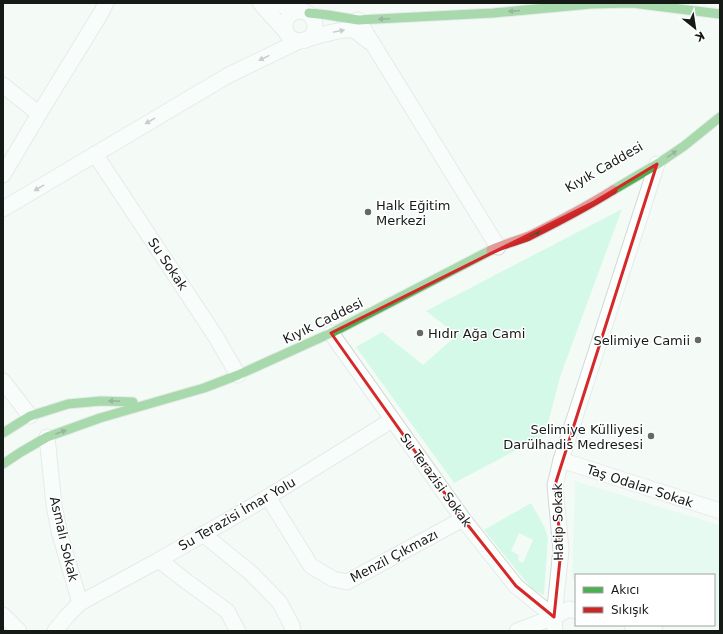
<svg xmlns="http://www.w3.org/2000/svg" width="723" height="634" font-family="'DejaVu Sans',sans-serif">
<rect width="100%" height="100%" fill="#f4fbf7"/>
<g fill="#d5f9e8" fill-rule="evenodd">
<polygon points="622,209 560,377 545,435 454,483 356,347 382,332 423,365 457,335 426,311"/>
<polygon points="575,481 720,525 720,627 714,625 714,575 576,575 576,580 572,579"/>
<path d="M531 503 544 526 548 538 544 595 532 589 484 530ZM519 533 533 540 523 563 518 560 519 555 511 551Z"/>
</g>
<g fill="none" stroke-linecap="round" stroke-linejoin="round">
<defs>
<g id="street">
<polyline points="260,3 287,33"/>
<polyline points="274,3 299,11"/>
<circle cx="300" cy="26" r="15"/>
<polyline points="358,20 498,247"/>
<path d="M304 40C315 37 342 28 352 30 358 32 363 37 368 41"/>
<polyline points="3,85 39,114"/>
<polyline points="95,154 216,337 238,375"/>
<polyline points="3,175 39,114 101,13 106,3"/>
<polyline points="3,209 227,76 299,41"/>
<polyline points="331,333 463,519 516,586 554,617"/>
<polyline points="3,381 30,416"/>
<polyline points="47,437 54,505 59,531 80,603"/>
<polyline points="561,460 720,511"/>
<polyline points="268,497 311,566 333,579 347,582 463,519"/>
<polyline points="203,534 252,574 280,603 292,626 293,631"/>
<polyline points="159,560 186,581 227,611 238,631"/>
<polyline points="3,615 19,631"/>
<polyline points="632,625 655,631"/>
<polyline points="55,631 67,616 80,603 159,560 268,497 392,420"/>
<polyline points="517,631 554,617 569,609 576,611"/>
<polyline points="555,631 554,617 561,550 555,485 561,460 657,164"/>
</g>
<g id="fast">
<polyline points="309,13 328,15 358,20 493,13 591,4 632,3 720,14"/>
<polyline points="613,190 659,163 684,146 720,117"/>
<polyline points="3,433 30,416 68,404 101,401 133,402"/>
<polyline points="3,464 21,452 47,437 100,418 204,388 238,375 331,333 491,250"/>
</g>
<path id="jam" d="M491 250C503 244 517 241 529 236 557 222 586 207 613 190"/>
</defs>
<use href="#street" stroke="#d2d8d5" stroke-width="17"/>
<use href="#fast" stroke="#d2d8d5" stroke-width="11"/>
<use href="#jam" stroke="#d2d8d5" stroke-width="11"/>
<use href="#street" stroke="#fdfefe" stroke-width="15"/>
<use href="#fast" stroke="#4caf50" stroke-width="9"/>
<use href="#jam" stroke="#c62828" stroke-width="9"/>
</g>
<defs><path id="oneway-solid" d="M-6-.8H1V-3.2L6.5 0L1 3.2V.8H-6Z"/></defs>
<g fill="#2e5d31">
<use href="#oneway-solid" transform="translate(514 11) rotate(175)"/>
<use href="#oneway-solid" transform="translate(384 19) rotate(178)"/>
<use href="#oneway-solid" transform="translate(672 154) rotate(-34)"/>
<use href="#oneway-solid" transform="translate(535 233) rotate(-27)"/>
<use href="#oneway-solid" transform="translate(114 401) rotate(-179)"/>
<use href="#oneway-solid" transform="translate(61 432) rotate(-20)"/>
</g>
<g fill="#959796">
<use href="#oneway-solid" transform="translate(339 31) rotate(-12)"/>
<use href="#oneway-solid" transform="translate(264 58) rotate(154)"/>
<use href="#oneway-solid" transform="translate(150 121) rotate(149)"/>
<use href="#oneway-solid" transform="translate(39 188) rotate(149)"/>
</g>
<path d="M0 0H723V634H0ZM657 164 555 485 561 550 554 617 516 586 463 519 331 333 594 202Z" fill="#f4fbf7" fill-opacity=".55" fill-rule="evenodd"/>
<path fill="none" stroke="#d62828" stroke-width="3" stroke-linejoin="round" d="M657 164 555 485 561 550 554 617 516 586 463 519 331 333 594 202Z"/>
<g fill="#636965" stroke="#fff" stroke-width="1.5">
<circle cx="368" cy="212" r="4"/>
<circle cx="420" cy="333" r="4"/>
<circle cx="698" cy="340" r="4"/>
<circle cx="651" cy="436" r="4"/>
</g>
<g text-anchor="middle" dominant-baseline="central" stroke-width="3" stroke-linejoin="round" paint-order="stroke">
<g font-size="13" fill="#151a17" stroke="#fff">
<text transform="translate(604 167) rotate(-30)">Kıyık Caddesi</text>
<text transform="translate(168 264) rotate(56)">Su Sokak</text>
<text transform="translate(323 321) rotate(-26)">Kıyık Caddesi</text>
<text transform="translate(436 480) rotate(54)">Su Terazisi Sokak</text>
<text transform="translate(640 486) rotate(18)">Taş Odalar Sokak</text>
<text transform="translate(237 514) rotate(-30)">Su Terazisi İmar Yolu</text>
<text transform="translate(558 522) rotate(-91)">Hatip Sokak</text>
<text transform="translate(64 539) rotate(77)">Asmalı Sokak</text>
<text transform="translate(394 556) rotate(-28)">Menzil Çıkmazı</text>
</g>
<g font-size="13" fill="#151a17" stroke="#fff" text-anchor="start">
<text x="376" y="205">Halk Eğitim<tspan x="376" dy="15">Merkezi</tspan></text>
<text x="428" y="333">Hıdır Ağa Cami</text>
<text x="690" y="340" text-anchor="end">Selimiye Camii</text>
<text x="643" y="429" text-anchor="end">Selimiye Külliyesi<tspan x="643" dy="15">Darülhadis Medresesi</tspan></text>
</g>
</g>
<rect width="723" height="634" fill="none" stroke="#151a17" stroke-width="8"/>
<rect x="575" y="574" width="140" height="52" fill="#ffffff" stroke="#a1a3a2"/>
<rect x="583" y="587" width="20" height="6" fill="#4caf50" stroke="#a1a3a2"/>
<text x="611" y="594" font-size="12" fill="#151a17">Akıcı</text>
<rect x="583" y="607" width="20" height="6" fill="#c62828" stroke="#a1a3a2"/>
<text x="611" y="614" font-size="12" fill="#151a17">Sıkışık</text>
<g transform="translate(695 28) rotate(150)" stroke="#ffffff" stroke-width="3" paint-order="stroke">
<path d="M0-3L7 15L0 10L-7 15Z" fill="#151a17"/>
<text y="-6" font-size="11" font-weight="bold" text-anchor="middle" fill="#151a17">K</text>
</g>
</svg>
